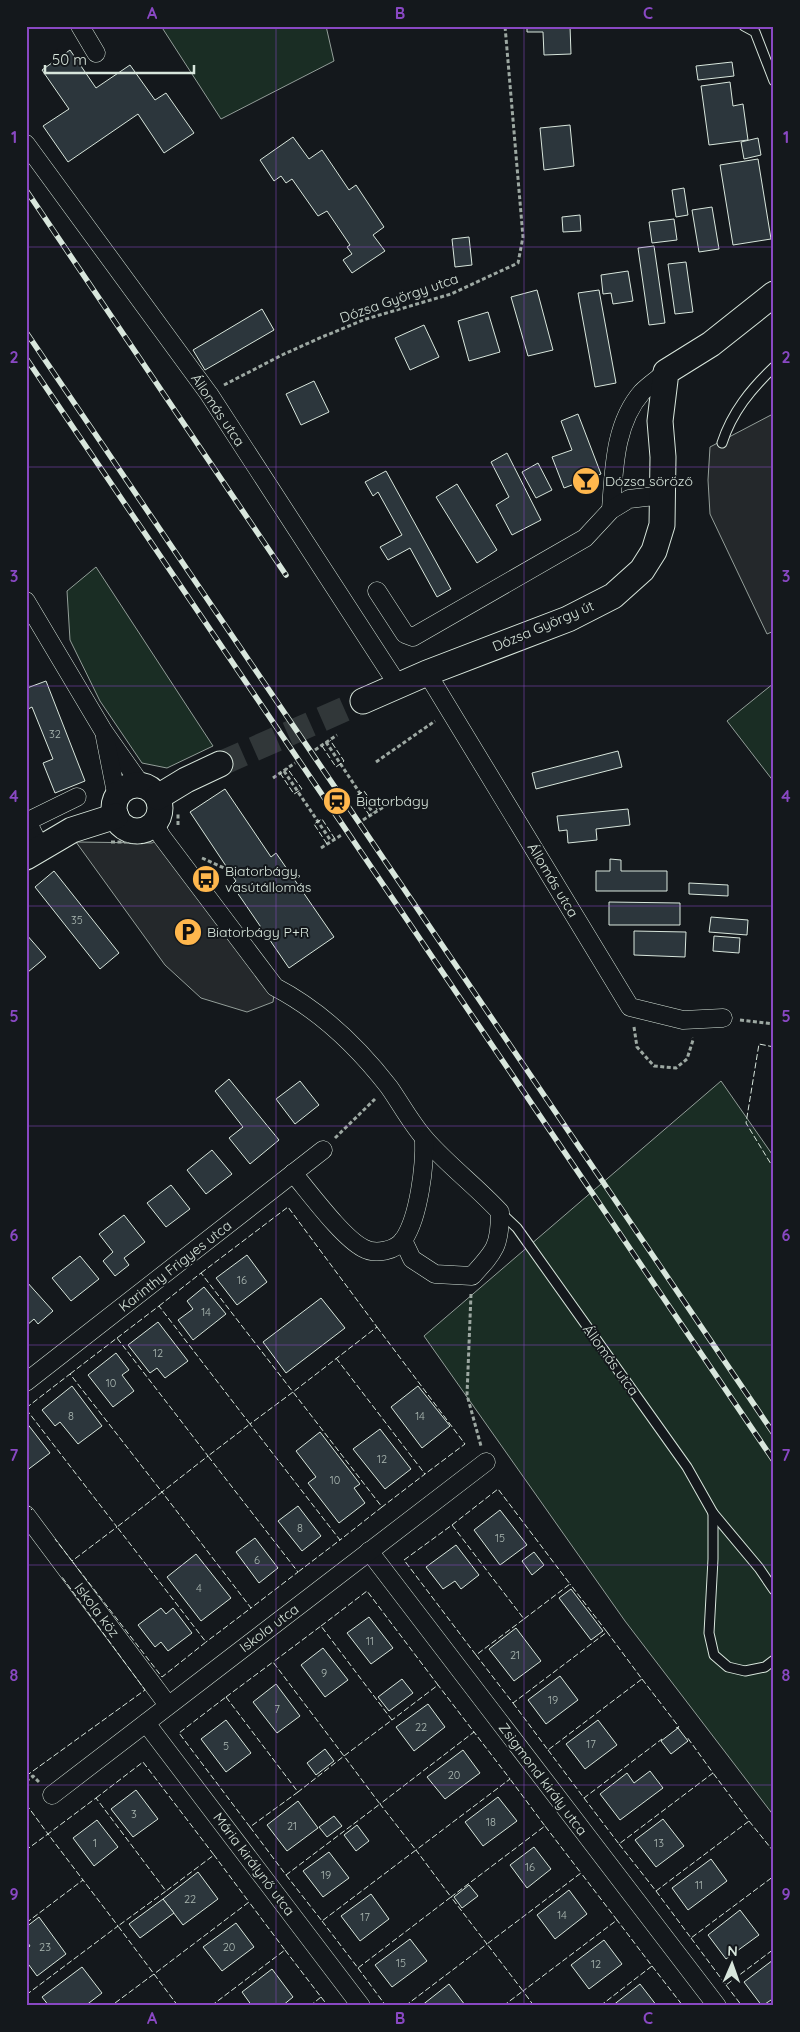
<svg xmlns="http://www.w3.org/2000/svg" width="800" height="2032" font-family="Quicksand,sans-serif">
<rect width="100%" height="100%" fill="#14181c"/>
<g fill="#1a2d24" stroke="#939e99">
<polygon points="161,26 326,26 334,61 221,119"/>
<polygon points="96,567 213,746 167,768 142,763 100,701 70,640 67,591"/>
<polygon points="774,683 774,782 727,721"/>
<polygon points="721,1081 774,1157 774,1816 625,1621 424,1336"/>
</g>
<g fill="#24282b" stroke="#939e99">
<polygon points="771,415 774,420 774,631 767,634 710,514 708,480 710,447"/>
<polygon points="162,837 275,987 273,1002 247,1012 201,998 165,965 76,842 152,843"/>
</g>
<g fill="#2c363c" stroke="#d8e6dc">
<polygon points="527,26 570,26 571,54 544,55 543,32 527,32"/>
<polygon points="70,50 96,88 130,65 155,100 166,93 194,133 164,153 138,114 68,162 43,126 69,109 42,70"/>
<polygon points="732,62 734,76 698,80 696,66"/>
<polygon points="730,82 733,106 743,104 748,140 709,145 701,86"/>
<polygon points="570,125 574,166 544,170 540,128"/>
<polygon points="293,137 309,159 322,150 349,190 356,185 384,227 373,235 385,251 352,273 343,260 352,254 347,247 350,245 327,211 318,216 292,179 286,183 281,176 274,181 260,160"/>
<polygon points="758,138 761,155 744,159 741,142"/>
<polygon points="758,159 771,239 733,245 720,165"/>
<polygon points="684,188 688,215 676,217 672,190"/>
<polygon points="712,207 719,249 699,252 692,210"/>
<polygon points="580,215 581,231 563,232 562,217"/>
<polygon points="674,219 677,240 652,243 649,222"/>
<polygon points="469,237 472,265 455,267 452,239"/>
<polygon points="654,246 665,323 649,325 638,248"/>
<polygon points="686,262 693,312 675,314 668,264"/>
<polygon points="628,271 633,301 613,304 611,293 603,294 601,275"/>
<polygon points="537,290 553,350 528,356 511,297"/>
<polygon points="599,290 616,383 595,387 578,293"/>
<polygon points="262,309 274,330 205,370 193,350"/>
<polygon points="488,312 500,352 469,361 458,321"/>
<polygon points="424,325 439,357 410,370 395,338"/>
<polygon points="314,381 329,412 301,425 286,394"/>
<polygon points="578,414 601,474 564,488 552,457 572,450 561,421"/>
<polygon points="507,453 541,520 512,535 496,505 509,497 491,462"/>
<polygon points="538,463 552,490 536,498 522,472"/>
<polygon points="386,471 451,589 437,597 410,548 388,560 380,547 402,535 378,492 373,496 365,482"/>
<polygon points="457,484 497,550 477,563 436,497"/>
<polygon points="46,681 85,781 55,793 43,763 53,759 32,707 26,710 26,686 27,688"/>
<polygon points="618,751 622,767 536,789 532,773"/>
<polygon points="225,789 271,857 276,853 334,937 289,968 232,885 236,881 190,812"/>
<polygon points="628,809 630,825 596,829 597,840 568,843 567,830 559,831 557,816"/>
<polygon points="610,859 621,860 621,871 667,871 667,891 596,891 596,871 610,871"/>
<polygon points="54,871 119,953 100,969 35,887"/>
<polygon points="689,883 728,885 728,896 689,894"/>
<polygon points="609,902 680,903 680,925 609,925"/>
<polygon points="711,917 748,920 747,935 709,932"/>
<polygon points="634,931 686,932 685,957 634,955"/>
<polygon points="26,934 46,957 28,972 26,970"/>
<polygon points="714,936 740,938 739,953 713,951"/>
<polygon points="229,1079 279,1140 250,1164 229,1138 243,1127 215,1091"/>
<polygon points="300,1081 319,1105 295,1124 276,1099"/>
<polygon points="212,1150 232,1174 206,1194 187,1170"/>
<polygon points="171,1185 190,1209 166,1227 147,1203"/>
<polygon points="124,1215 145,1242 124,1258 129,1265 115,1276 103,1261 113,1252 99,1234"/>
<polygon points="247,1255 267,1282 237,1305 216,1278"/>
<polygon points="80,1256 99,1279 71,1301 52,1278"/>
<polygon points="26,1281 53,1311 38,1324 34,1319 26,1326"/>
<polygon points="204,1287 226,1314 193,1340 178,1320 193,1309 187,1301"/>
<polygon points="321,1298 345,1328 286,1373 263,1342"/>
<polygon points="158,1322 188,1361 165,1378 157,1368 150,1373 128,1345"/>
<polygon points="116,1353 129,1370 122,1375 134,1391 113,1407 88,1375"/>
<polygon points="72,1386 102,1426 78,1444 60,1422 55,1426 42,1410"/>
<polygon points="418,1386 450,1426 422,1448 391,1407"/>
<polygon points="26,1422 50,1453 26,1471"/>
<polygon points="380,1429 411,1469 385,1489 353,1449"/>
<polygon points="320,1432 360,1484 354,1488 365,1503 339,1523 308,1483 316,1477 296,1451"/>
<polygon points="298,1506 321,1536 302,1551 278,1521"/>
<polygon points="500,1510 527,1545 500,1565 474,1530"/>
<polygon points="255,1538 278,1568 259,1583 236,1552"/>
<polygon points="456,1545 479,1575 461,1589 455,1581 443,1589 426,1567"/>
<polygon points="534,1552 544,1565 532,1575 522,1561"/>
<polygon points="196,1554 231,1598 201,1621 167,1577"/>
<polygon points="571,1589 603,1631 591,1640 559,1598"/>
<polygon points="161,1608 166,1614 173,1608 192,1633 168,1651 161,1642 155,1647 138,1625"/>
<polygon points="369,1617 393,1648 371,1664 347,1633"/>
<polygon points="516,1628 541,1661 514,1681 489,1649"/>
<polygon points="323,1648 348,1680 325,1697 301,1665"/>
<polygon points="560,1676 578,1700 546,1724 528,1700"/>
<polygon points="402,1679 413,1693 389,1711 378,1697"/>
<polygon points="276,1684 300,1716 277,1733 253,1702"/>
<polygon points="428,1704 445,1727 414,1751 396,1727"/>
<polygon points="226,1720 251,1753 226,1772 201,1739"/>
<polygon points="598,1720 617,1745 585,1769 566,1744"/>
<polygon points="678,1728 688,1741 671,1754 661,1741"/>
<polygon points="325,1749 334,1761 316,1775 307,1763"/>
<polygon points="463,1750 480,1773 445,1799 427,1777"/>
<polygon points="650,1771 663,1788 620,1820 600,1794 627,1773 634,1783"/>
<polygon points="136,1790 158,1819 133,1837 111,1809"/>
<polygon points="498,1797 517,1821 483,1846 465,1822"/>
<polygon points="298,1801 318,1828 287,1851 267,1825"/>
<polygon points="334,1816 342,1826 327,1837 319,1827"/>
<polygon points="663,1819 684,1846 656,1867 635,1840"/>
<polygon points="97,1820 118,1847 94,1866 73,1838"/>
<polygon points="357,1825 369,1841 356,1851 344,1835"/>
<polygon points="534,1847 551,1869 527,1888 510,1865"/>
<polygon points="329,1852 349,1878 323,1897 303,1871"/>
<polygon points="711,1859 727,1881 688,1910 672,1888"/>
<polygon points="198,1872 218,1899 183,1925 163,1899"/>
<polygon points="469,1885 478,1896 462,1908 454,1897"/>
<polygon points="569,1890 587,1914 555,1939 537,1915"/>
<polygon points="371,1894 389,1919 360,1941 341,1916"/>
<polygon points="163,1899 174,1913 140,1938 129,1924"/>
<polygon points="740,1910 759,1935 726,1959 708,1935"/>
<polygon points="39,1917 66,1954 37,1976 26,1961 26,1949 30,1946 26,1940 26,1927"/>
<polygon points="236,1923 254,1947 222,1971 203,1947"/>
<polygon points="410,1939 427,1961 392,1987 375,1965"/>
<polygon points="604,1940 622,1964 589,1989 571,1965"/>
<polygon points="773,1960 774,1998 762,2006 744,1982"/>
<polygon points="82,1967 102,1993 85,2006 49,2006 42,1997"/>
<polygon points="272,1969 293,1997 282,2006 252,2006 242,1992"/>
<polygon points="449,1984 465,2005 422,2006 421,2006"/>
<polygon points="640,1984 657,2006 612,2006"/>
</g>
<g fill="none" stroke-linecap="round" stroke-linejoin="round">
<polyline stroke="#313739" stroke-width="25" stroke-dasharray="25 12" stroke-linecap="butt" points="220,764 363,701"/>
<defs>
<g id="lane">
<polyline points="744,26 755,32 774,81"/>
<path d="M722 443C732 412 751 389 774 367"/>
<polyline points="500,1212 517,1228 687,1467 713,1513 759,1568 774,1590"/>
<polyline points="713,1513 713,1559 709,1633 714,1655 728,1667 745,1671 765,1667 774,1660"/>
</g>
<g id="street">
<polyline points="80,26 96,53"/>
<polyline points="26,144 209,394 398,685"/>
<path d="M611 510C614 470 614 424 642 392 649 385 658 379 666 372"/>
<polyline points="377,591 405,634 413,637 585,538 611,510 629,499 663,495"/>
<polyline points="26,601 104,732 142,786"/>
<polyline points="427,673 630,1007 683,1020 723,1018"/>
<polyline points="105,737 117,798"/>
<polyline points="27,821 40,847"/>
<polyline points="26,822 77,797"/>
<path d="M154 824 162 837 275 987C319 1010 358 1047 389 1087 401 1104 412 1125 426 1140 449 1166 477 1187 500 1212 500 1246 495 1251 472 1276L435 1274 412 1259 403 1240"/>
<path d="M293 1173C310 1193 342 1237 363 1248 375 1255 396 1251 404 1239 419 1216 425 1166 424 1139"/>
<polyline points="26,1382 323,1150"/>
<polyline points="26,1515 168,1705"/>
<polyline points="369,1551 717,2006"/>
<polyline points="146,1723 361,2006"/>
<polyline points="52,1795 486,1462"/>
</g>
<g id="secondary">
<polyline points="363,701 427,673 568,619 613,596 642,570 654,551 662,525 663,457 660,421 666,372 711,344 774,294"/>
<circle cx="137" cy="808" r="23"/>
<polyline points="158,797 186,780 220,764"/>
<polyline points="26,857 72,830 116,816"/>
</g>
</defs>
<use href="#lane" stroke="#d8e6dc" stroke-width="11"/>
<use href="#street" stroke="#d8e6dc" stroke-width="19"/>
<use href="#secondary" stroke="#d8e6dc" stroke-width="27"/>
<g stroke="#9da8a2" stroke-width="3" stroke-dasharray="4 2.5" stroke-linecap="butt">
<polyline points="224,385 282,355 322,337 366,319 451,294 518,263 523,237 505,26"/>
<polyline points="326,742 373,813"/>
<polyline points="315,750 337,735"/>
<polyline points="376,762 435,721"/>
<polyline points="284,771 331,841"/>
<polyline points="273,778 295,763"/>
<polyline points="363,820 385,806"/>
<polyline points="178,825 178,812"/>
<polyline points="111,842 144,842"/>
<polyline points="321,848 343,834"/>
<polyline points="202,858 224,868 226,867"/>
<polyline points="740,1020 774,1024"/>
<polyline points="634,1027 637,1047 654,1066 676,1068 687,1059 693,1040 692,1038"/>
<polyline points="335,1138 375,1099"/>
<polyline points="471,1294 467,1395 481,1446"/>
<polyline points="26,1781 33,1776 39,1782"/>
</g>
<use href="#lane" stroke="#14181c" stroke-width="9"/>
<use href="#street" stroke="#14181c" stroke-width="18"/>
<use href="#secondary" stroke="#14181c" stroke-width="25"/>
<defs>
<g id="rail">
<polyline points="26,190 286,575"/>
<polyline points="26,332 774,1434"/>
<polyline points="26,358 774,1461"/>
</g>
</defs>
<use href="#rail" stroke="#d8e6dc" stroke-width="5.5"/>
<use href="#rail" stroke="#14181c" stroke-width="4" stroke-dasharray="11" stroke-linecap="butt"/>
<g stroke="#d8e6dc" stroke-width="1" stroke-dasharray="6 2.5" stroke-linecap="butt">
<polyline points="322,746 336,767 344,761 330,740"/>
<polyline points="280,773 294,794 302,789 287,768"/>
<polyline points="370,816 356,796 364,791 378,811"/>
<polyline points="327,844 314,824 322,819 335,839"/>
<polyline points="774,1047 759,1044 746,1123 774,1169"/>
<polyline points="201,1273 288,1207 377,1327 293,1392 382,1507 340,1540"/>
<polyline points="159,1306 201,1273 293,1392 250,1424 340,1540 298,1572"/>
<polyline points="377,1327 465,1444 425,1474"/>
<polyline points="117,1338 159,1306 250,1424 208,1456 298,1572 251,1608"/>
<polyline points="336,1358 425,1474 382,1507"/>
<polyline points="70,1374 117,1338 208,1456 162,1492 251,1608 206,1642"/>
<polyline points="26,1408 70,1374 162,1492 117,1527 206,1642 162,1677 72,1561"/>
<polyline points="26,1409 117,1527 72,1561 55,1539"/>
<polyline points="26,1502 32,1510"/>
<polygon points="452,1525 524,1619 476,1655 404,1560"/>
<polyline points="452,1525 498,1489 570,1584 524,1619"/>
<polyline points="321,1626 367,1591 438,1685 392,1720"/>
<polyline points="476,1655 513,1703 607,1632 570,1584"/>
<polyline points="642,1679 679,1727 676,1728"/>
<polygon points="226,1697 298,1792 250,1827 179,1733"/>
<polyline points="226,1697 273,1662 344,1756 298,1792"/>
<polyline points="513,1703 548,1750 642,1679 607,1632"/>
<polyline points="548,1750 584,1798 662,1739"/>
<polyline points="26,1776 145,1690 62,1577"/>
<polyline points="96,1798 143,1762 214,1855 166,1891"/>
<polyline points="584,1798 619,1844 713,1773 687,1737"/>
<polyline points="26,1804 48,1834 26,1850"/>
<polyline points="749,1821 774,1852"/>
<polyline points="250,1827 286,1875 380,1804 344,1756 392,1720 321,1626 273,1662"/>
<polyline points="619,1844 656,1891 749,1821 713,1773"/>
<polyline points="286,1875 322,1921 416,1850 380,1804 474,1732 438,1685"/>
<polyline points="656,1891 691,1938 774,1876"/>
<polyline points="322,1921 358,1968 451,1897 416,1850 510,1779 474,1732"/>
<polyline points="26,1923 83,1880 48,1834 96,1798 166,1891 118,1926 154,1974 111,2006"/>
<polyline points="691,1938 726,1985 774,1949"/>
<polyline points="285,1950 321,1997 310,2006"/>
<polyline points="652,1966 683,2006"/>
<polyline points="358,1968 386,2006"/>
<polyline points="726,1985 742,2006"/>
<polyline points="26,1995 118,1926 83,1880"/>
<polyline points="321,1997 328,2006"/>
<polyline points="26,2002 29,2006"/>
<polyline points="178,2006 154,1974 249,1902 214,1855"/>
<polyline points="211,2006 285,1950 249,1902"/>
<polyline points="405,2006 487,1944 451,1897 545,1826 510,1779"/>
<polyline points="503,2006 523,1991 487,1944 581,1873 545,1826"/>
<polyline points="534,2006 523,1991 617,1920 581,1873"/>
<polyline points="600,2006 652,1966 617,1920"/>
</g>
</g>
<path fill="none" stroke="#8948c3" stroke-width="1" stroke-opacity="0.55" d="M276 26V2006M524 26V2006M26 247H774M26 467H774M26 686H774M26 906H774M26 1126H774M26 1345H774M26 1565H774M26 1785H774"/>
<defs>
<symbol id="bar-disc" viewBox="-11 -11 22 22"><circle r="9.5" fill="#ffb74d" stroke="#14181c"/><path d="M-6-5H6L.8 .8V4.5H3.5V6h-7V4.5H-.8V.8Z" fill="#111"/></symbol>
<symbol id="station-disc" viewBox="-11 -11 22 22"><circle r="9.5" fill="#ffb74d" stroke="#14181c"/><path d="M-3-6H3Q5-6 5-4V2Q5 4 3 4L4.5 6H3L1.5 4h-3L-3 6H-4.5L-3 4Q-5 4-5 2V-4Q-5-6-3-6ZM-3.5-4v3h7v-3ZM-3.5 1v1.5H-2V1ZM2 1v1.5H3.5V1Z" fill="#111"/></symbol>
<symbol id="bus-disc" viewBox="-11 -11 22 22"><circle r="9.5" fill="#ffb74d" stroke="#14181c"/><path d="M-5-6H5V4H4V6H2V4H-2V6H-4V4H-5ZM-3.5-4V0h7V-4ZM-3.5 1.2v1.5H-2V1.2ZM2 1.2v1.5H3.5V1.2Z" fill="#111"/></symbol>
<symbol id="parking-disc" viewBox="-11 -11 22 22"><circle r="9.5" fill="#ffb74d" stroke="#14181c"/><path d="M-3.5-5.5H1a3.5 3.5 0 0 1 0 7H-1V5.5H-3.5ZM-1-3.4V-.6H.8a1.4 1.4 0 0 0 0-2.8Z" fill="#111"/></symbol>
</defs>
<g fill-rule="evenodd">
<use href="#bar-disc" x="570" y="465" width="32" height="32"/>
<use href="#station-disc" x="321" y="785" width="32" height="32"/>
<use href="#bus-disc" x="190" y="863" width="32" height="32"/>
<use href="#parking-disc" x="172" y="916" width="32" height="32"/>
</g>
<g text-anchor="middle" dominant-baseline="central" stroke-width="4" stroke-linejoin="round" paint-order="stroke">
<g font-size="11" fill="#adbab4">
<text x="55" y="734">32</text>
<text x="77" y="920">35</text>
<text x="242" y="1280">16</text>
<text x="206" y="1312">14</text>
<text x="158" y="1353">12</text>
<text x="111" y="1383">10</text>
<text x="71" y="1416">8</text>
<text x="420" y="1416">14</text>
<text x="382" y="1459">12</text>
<text x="335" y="1480">10</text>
<text x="300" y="1528">8</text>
<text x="500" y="1538">15</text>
<text x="257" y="1560">6</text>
<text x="199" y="1588">4</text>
<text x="370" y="1641">11</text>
<text x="515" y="1655">21</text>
<text x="324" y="1673">9</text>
<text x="553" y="1700">19</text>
<text x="277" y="1709">7</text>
<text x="421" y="1727">22</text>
<text x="591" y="1744">17</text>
<text x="226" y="1746">5</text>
<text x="454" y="1775">20</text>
<text x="134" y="1814">3</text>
<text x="491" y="1822">18</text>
<text x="292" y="1826">21</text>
<text x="95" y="1843">1</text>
<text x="659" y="1843">13</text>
<text x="530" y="1867">16</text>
<text x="326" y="1875">19</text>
<text x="699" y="1885">11</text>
<text x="190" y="1899">22</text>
<text x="562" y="1915">14</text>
<text x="365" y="1917">17</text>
<text x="45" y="1947">23</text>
<text x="229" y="1947">20</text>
<text x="401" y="1963">15</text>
<text x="596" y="1964">12</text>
</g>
<g font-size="14" fill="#d8e6dc" stroke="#14181c">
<text transform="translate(399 298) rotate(-19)">Dózsa György utca</text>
<text transform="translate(218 410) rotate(56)">Állomás utca</text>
<text transform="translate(543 626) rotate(-23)">Dózsa György út</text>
<text transform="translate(553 880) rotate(59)">Állomás utca</text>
<text transform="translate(175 1266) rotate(-38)">Karinthy Frigyes utca</text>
<text transform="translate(611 1360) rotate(54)">Állomás utca</text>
<text transform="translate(97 1610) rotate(53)">Iskola köz</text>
<text transform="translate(269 1628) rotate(-37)">Iskola utca</text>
<text transform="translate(543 1779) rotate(53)">Zsigmond király utca</text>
<text transform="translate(254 1864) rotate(53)">Mária királynő utca</text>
</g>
<g font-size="14" fill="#d8e6dc" stroke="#14181c" text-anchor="start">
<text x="605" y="481">Dózsa söröző</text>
<text x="356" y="801">Biatorbágy</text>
<text x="225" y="871">Biatorbágy,<tspan x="225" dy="16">vasútállomás</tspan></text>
<text x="207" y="932">Biatorbágy P+R</text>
</g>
</g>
<rect width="800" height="2032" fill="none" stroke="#14181c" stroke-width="55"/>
<g transform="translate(732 1964) rotate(2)" stroke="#14181c" stroke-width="4" paint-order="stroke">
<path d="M0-4L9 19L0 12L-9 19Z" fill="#d8e6dc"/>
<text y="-8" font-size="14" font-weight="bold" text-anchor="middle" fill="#d8e6dc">N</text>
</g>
<path d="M45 65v8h149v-8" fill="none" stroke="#d8e6dc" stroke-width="2.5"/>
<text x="52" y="65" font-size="15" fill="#d8e6dc" stroke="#14181c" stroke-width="4" paint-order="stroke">50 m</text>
<rect x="28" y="28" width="744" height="1976" fill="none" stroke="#8948c3" stroke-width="2"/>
<g font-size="16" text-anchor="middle" font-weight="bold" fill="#8948c3">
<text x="152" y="19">A</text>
<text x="400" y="19">B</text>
<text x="648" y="19">C</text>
<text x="14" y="143">1</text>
<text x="786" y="143">1</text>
<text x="14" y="363">2</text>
<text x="786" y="363">2</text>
<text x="14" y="582">3</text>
<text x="786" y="582">3</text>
<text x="14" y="802">4</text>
<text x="786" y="802">4</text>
<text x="14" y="1022">5</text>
<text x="786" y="1022">5</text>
<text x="14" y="1241">6</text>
<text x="786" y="1241">6</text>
<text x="14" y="1461">7</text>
<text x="786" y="1461">7</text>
<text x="14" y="1681">8</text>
<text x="786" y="1681">8</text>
<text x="14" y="1900">9</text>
<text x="786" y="1900">9</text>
<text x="152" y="2024">A</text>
<text x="400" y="2024">B</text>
<text x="648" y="2024">C</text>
</g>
</svg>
